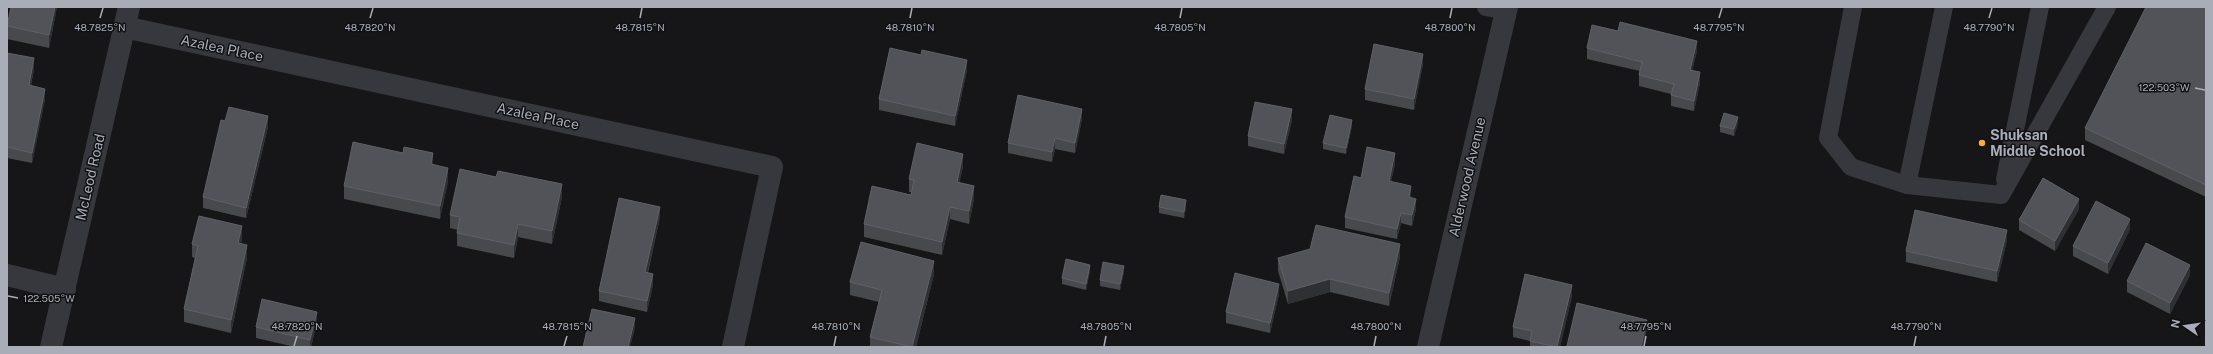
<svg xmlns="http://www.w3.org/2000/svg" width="2213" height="354" font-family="'Public Sans',sans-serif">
<rect width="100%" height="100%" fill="#161618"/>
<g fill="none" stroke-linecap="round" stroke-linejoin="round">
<g stroke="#37383d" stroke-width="18">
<polyline points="1486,7 1506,11"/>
<polyline points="1853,7 1828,138 1851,167 1907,185 2001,195 2107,7"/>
<polyline points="2005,179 2040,7"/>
<polyline points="1907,185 1944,7"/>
</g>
<g stroke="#37383d" stroke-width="22">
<polyline points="124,27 772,167 733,347"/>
<polyline points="7,275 65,289"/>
<polyline points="51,347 129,7"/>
<polyline points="1428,347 1507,7"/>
</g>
</g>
<g fill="#47494d">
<polygon points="57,7 49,48 7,39 7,26"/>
<polygon points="2206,7 2206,197 2085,140 2085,128"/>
<polygon points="1587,48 1697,51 1692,70 1700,83 1694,111 1671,106 1671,94 1639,86 1639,75 1640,71 1587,59"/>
<polygon points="7,53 34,69 31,86 45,99 32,163 7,158"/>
<polygon points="921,55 967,70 955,126 879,110 879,99"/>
<polygon points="1423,64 1414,110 1365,100 1365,89"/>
<polygon points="1082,119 1075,153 1055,149 1052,162 1008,153 1008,143"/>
<polygon points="1292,120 1284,154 1248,146 1248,136"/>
<polygon points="1738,123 1734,136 1720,132 1720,126"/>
<polygon points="1352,126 1346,154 1323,149 1323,143"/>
<polygon points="268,127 246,218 203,208 203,197"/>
<polygon points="1395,164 1391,181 1411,196 1411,198 1416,209 1412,226 1401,223 1397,239 1345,228 1345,217 1361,178"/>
<polygon points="433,165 448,181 440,219 344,199 344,186"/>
<polygon points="963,167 959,182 974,199 969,224 950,219 942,255 864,237 864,224 911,195 911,192 909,192 909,179"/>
<polygon points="562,197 552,244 518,237 514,258 457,246 457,233 458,230 450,228 450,215"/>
<polygon points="1186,206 1184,218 1159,213 1159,207"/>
<polygon points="2079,209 2055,251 2019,230 2019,220"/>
<polygon points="660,217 648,273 653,285 647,312 599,301 599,291"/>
<polygon points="2130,229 2108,274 2073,256 2073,246"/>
<polygon points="242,239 241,243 247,258 231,333 184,322 184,309 195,258 192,257 192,244"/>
<polygon points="2007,240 1997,282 1906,262 1906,251"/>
<polygon points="1400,257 1389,306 1330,292 1288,304 1278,271 1278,258"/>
<polygon points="1090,271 1086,290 1062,284 1062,278"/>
<polygon points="1124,272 1120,290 1100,286 1100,280"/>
<polygon points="934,274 916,347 870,347 870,337 879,302 850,295 850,282"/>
<polygon points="2190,275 2170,314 2127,292 2127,281"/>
<polygon points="1279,294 1270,333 1226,323 1226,312"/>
<polygon points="1572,296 1560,347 1530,347 1530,341 1513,337 1513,327"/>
<polygon points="317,322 311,347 295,347 256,338 256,327"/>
</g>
<g fill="#2f3033">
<polygon points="55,7 57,7 49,48 49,35"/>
<polygon points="1697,41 1697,51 1690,80 1690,70"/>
<polygon points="1423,54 1423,64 1414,110 1414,99"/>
<polygon points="34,58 34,69 29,95 29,85"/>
<polygon points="967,60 967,70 955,126 955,116"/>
<polygon points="1700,72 1700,83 1694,111 1694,101"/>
<polygon points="45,89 45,99 32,163 32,153"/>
<polygon points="1082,109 1082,119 1075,153 1075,143"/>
<polygon points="1292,109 1292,120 1284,154 1284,144"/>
<polygon points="268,116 268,127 246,218 246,208"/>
<polygon points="1738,117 1738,123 1734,136 1734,129"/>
<polygon points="1352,120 1352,126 1346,154 1346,148"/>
<polygon points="1055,138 1055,149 1052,162 1052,152"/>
<polygon points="433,153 433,166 431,164"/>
<polygon points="1395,153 1395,164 1389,191 1389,181"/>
<polygon points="963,154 963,167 957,195 957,182"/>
<polygon points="448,168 448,181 440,219 440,206"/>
<polygon points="562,184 562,197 552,244 552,231"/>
<polygon points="974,186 974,199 969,224 969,211"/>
<polygon points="1411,186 1411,196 1409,208 1409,197"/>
<polygon points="1416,199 1416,209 1412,226 1412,215"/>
<polygon points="2079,199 2079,209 2055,251 2055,241"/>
<polygon points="1186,200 1186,206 1184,218 1184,212"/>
<polygon points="660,207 660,217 645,283 645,272"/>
<polygon points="950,207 950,219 942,255 942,242"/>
<polygon points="1401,213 1401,223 1397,239 1397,229"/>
<polygon points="2130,219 2130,229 2108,274 2108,263"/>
<polygon points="518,224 518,237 514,258 514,245"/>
<polygon points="242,226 242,239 238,256 238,243"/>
<polygon points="2007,230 2007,240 1997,282 1997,271"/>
<polygon points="1400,244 1400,257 1389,306 1389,293"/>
<polygon points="247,245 247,258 231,333 231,320"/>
<polygon points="934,261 934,274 916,347 912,347"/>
<polygon points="1090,265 1090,271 1086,290 1086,284"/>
<polygon points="2190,265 2190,275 2170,314 2170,303"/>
<polygon points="1124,266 1124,272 1120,290 1120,284"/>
<polygon points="653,274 653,285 647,312 647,301"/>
<polygon points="1330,279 1330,292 1288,304 1288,291"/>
<polygon points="1279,284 1279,294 1270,333 1270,323"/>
<polygon points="1572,285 1572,296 1560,347 1557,347"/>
<polygon points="317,312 317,322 311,347 310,347 310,340"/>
<polygon points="635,318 635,329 630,347 628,347"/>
<polygon points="1647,320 1647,330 1643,347 1641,347"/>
</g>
<g fill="#525359" stroke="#5f6168">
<polygon points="11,7 55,7 49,35 7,26"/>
<polygon points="2146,7 2206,7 2206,185 2085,128"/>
<polygon points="1620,22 1697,41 1690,70 1700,72 1694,101 1671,95 1674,84 1639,75 1642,62 1587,48 1592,25 1618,31"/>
<polygon points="1374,44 1423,54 1414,99 1365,89"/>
<polygon points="890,48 921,55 922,50 967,60 955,116 879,99"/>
<polygon points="7,53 34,58 29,85 45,89 32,153 7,147"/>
<polygon points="1018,95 1082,109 1075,143 1055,138 1052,152 1008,143"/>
<polygon points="1255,102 1292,109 1284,144 1248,136"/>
<polygon points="229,107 268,116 246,208 203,197 221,120 225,121"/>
<polygon points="1724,113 1738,117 1734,129 1720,126"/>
<polygon points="1330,115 1352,120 1346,148 1323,143"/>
<polygon points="353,142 403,153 404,147 433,153 431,164 448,168 440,206 344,186"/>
<polygon points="917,143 963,154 957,182 974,186 969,211 950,207 942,242 864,224 872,186 911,195 914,180 909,179"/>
<polygon points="1367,147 1395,153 1389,181 1411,186 1409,197 1416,199 1412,215 1401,213 1397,229 1345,217 1354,176 1361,178"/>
<polygon points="460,169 496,177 498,171 562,184 552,231 518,224 514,245 457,233 460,217 450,215"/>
<polygon points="2043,178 2079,199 2055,241 2019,220"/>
<polygon points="1161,195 1186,200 1184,212 1159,207"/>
<polygon points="619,198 660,207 645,272 653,274 647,301 599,291"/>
<polygon points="2096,201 2130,219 2108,263 2073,246"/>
<polygon points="1915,210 2007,230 1997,271 1906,251"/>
<polygon points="199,216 242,226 238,243 247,245 231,320 184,309 198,246 192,244"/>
<polygon points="1316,225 1400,244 1389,293 1330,279 1288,291 1278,258 1310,249"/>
<polygon points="861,242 934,261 912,347 870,337 882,290 850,282"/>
<polygon points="2146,243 2190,265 2170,303 2127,281"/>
<polygon points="1066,259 1090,265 1086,284 1062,278"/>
<polygon points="1103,262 1124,266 1120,284 1100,280"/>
<polygon points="1235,273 1279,284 1270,323 1226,312"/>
<polygon points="1525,274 1572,285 1557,347 1530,341 1532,331 1513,327"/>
<polygon points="262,299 317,312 310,340 256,327"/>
<polygon points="1577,303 1647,320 1641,347 1571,347 1567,346"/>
<polygon points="592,309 635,318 628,347 583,347"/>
</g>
<path fill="none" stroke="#a8adb8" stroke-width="1.5" d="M100 18 103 8M370 18 373 8M640 18 642 8M910 18 912 8M1180 18 1182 8M1450 18 1452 8M1719 18 1722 8M1989 18 1992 8M2195 88 2205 90M8 296 18 298M294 346 297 336M564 346 567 336M834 346 836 336M1104 346 1106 336M1374 346 1376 336M1644 346 1646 336M1914 346 1916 336"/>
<circle fill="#f2b134" stroke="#111113" stroke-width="1.5" cx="1982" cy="143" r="4"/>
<g text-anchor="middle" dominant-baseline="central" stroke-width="3" stroke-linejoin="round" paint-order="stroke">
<g font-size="14" fill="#a8adb8" stroke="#111113">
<text transform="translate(222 48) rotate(12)">Azalea Place</text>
<text transform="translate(538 116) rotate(12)">Azalea Place</text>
<text transform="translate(90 177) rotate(-77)">McLeod Road</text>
<text transform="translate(1467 177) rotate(-77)">Alderwood Avenue</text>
</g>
<g font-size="14" font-weight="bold" fill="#a8adb8" stroke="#111113" text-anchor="start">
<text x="1990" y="135">Shuksan<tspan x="1990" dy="16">Middle School</tspan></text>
</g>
</g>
<g font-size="10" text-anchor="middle" fill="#a8adb8" stroke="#111113" stroke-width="3" stroke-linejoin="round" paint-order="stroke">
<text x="910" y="31">48.7810°N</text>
<text x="1180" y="31">48.7805°N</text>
<text x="1450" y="31">48.7800°N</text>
<text x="1719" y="31">48.7795°N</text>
<text x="1989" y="31">48.7790°N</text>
<text x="100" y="31">48.7825°N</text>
<text x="370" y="31">48.7820°N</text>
<text x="640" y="31">48.7815°N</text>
<text x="2164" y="91">122.503°W</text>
<text x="49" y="302">122.505°W</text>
<text x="297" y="330">48.7820°N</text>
<text x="567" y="330">48.7815°N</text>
<text x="836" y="330">48.7810°N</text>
<text x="1106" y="330">48.7805°N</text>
<text x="1376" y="330">48.7800°N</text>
<text x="1646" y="330">48.7795°N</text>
<text x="1916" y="330">48.7790°N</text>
</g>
<rect width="2213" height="354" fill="none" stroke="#a8adb8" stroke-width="16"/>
<g transform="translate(2185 326) rotate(283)" stroke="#111113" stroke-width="3" paint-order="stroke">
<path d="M0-3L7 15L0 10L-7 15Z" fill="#a8adb8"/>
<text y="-6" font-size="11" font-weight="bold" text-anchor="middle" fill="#a8adb8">N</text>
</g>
</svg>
